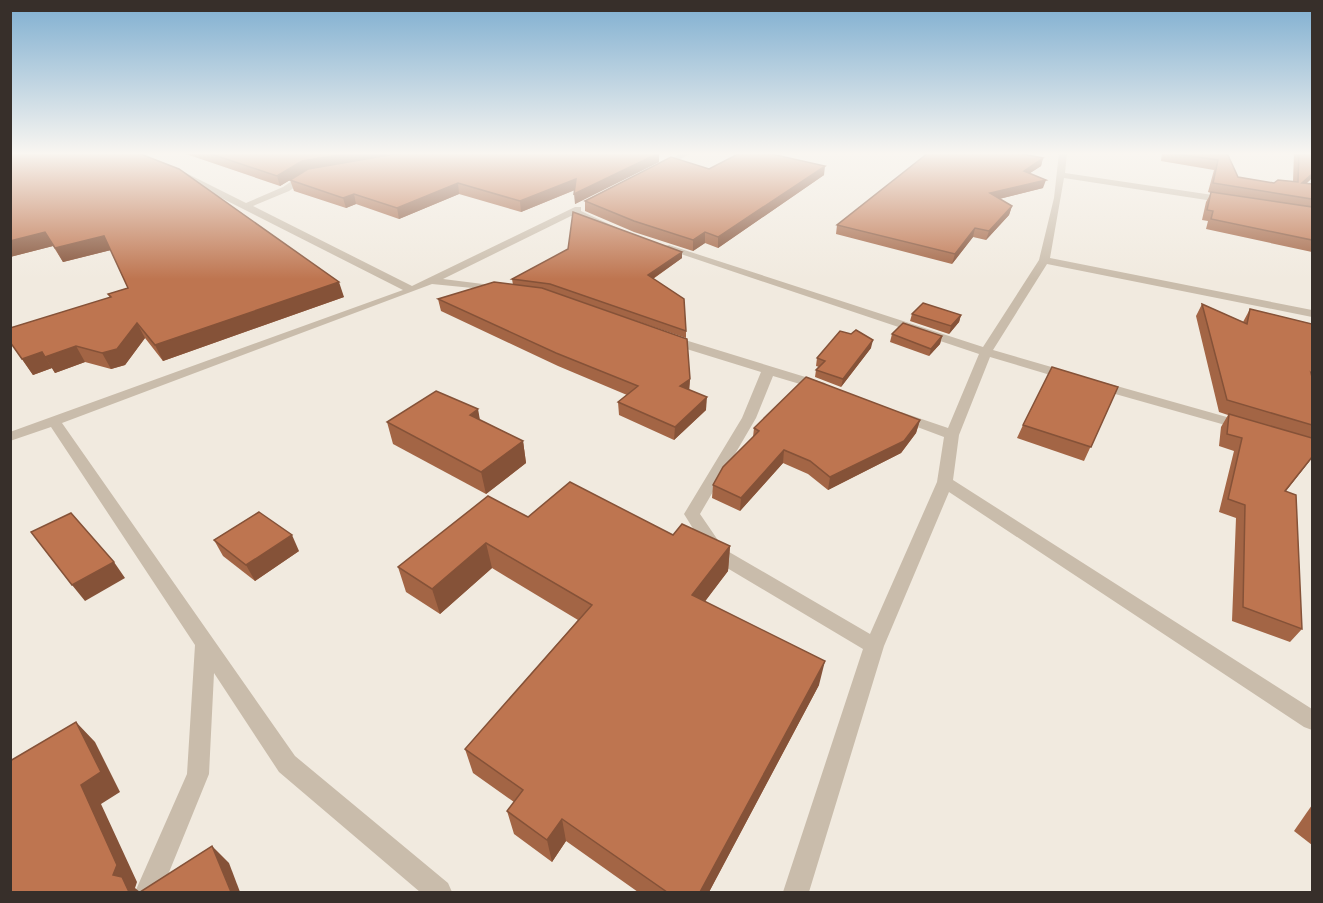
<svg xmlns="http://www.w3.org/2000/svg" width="1323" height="903" font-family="Roboto,sans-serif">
<rect width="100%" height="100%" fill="#f1eadf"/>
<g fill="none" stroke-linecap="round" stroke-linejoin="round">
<g fill="#c9bcab" fill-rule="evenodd">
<polygon points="682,153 691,153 661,170 654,168"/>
<polygon points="1059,153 1067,153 1065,173 1226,197 1230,200 1226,203 1064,178 1050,258 1312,310 1312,317 1047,264 993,350 1072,373 1074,376 1067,380 990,357 959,435 953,480 1312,709 1312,730 1304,727 949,492 884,646 809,892 783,892 863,649 712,559 684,514 742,418 761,372 664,342 662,339 668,335 672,336 825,383 827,386 820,390 773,376 756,418 700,514 724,549 870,634 937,482 944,437 896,419 894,416 901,412 948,428 979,354 660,247 669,245 983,347 1039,260 1054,198"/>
<path d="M178 172H184L246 203 283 187 304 173H310V177L289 191 253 206 412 286 575 207H581V211L624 231C614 238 585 217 571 216L443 279 499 286 503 287V291L432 284 62 423 295 756 448 883 452 892H420L279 772 214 673 209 774 161 892H135L187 774 195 645 51 427 10 441V432L403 290 178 176Z"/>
<polygon points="1099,381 1248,423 1250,426 1243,430 1094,388 1092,385"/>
</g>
</g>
<g fill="#a36545">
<polygon points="10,153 146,153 147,154 140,153 344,297 163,361 145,338 125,365 111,369 85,362 55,373 52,368 33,375 10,342 110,297 108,294 128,288 111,250 63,262 53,246 10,257"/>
<polygon points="183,153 387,153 388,156 659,162 575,204 575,190 521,212 459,194 399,219 356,204 346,208 294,191 290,180 305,171 280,186"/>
<polygon points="1162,153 1227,153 1238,177 1274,183 1293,182 1294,153 1312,153 1312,178 1307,183 1312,184 1312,252 1206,229 1208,221 1202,220 1206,202 1211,193 1208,192 1214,170 1161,161"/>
<polygon points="1043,158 1041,166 1030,173 1043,188 999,199 1012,206 1009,215 986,240 973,237 952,264 836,234 837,225"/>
<polygon points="709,169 824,175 718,248 705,243 693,251 634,232 585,211 585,201"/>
<polygon points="682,258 653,279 686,331 686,338 548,291 690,379 689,390 706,410 674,440 619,415 618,402 627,395 558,366 441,311 438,299 513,285 512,279"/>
<polygon points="1202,304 1243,322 1250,309 1312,324 1312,321 1312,458 1286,491 1302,629 1290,642 1232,621 1236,518 1219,512 1234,451 1219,446 1221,427 1228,415 1219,412 1196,316"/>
<polygon points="912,314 961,315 959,322 949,334 910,321"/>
<polygon points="892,334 942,336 940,344 929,356 890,342"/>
<polygon points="871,348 841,387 815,377 816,370 819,367 816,366 817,358"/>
<polygon points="1118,387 1084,461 1017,438 1023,425"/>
<polygon points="480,420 523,441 526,463 486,494 393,444 387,422"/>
<polygon points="920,420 916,433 901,453 828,490 808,474 783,463 740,511 712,498 713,485 753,437 754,428"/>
<polygon points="528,517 673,535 730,546 728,571 705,601 819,685 709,892 638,892 566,841 552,862 514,834 507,811 514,802 473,773 465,749 578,620 492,568 440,614 406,592 398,567"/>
<polygon points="214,540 299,551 255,581 223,556"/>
<polygon points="1312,805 1312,845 1294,831"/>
</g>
<g fill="#855238">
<polygon points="351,153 387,153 388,156 305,171 280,186 277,176 302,161"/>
<polygon points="659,153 659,162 575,204 574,194"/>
<polygon points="1043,158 1041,166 1021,179 1024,171"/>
<polygon points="825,166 824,175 718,248 718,237"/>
<polygon points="1312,174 1312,178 1297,192 1302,183"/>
<polygon points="576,179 577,189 521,212 520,201"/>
<polygon points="1046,180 1043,188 987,202 990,193"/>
<polygon points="458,183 459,194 399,219 397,208"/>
<polygon points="354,194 356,204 346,208 343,198"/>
<polygon points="1012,206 1009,215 986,240 989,231"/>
<polygon points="975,228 973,237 952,264 955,254"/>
<polygon points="45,232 53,246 10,257 10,241"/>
<polygon points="705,232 705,243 693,251 693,240"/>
<polygon points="104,236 111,250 63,262 55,248"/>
<polygon points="682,252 682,258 648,282 648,275"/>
<polygon points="339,282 344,297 163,361 155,345"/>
<polygon points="961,315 959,322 949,334 951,326"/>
<polygon points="137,323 145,338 125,365 111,369 102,353"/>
<polygon points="942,336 940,344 929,356 931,349"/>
<polygon points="873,340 871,348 841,387 843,379"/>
<polygon points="76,346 85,362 55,373 45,357"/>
<polygon points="42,352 52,368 33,375 22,359"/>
<polygon points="690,379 689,392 680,386"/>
<polygon points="707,397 706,410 674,440 675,427"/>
<polygon points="478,409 482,431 470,415"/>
<polygon points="920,420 916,433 901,453 828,490 830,477"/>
<polygon points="523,441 526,463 486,494 481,472"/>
<polygon points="784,450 783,463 740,511 741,498"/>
<polygon points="1312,457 1312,458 1275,504 1285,491"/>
<polygon points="292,535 299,551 255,581 246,565"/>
<polygon points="486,543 492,568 440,614 432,589"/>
<polygon points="730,546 728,571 691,620 692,595"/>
<polygon points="114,562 125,578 85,601 72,585"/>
<polygon points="825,661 819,685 709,892 700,892"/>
<polygon points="76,722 95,742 120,792 101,804 137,882 135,888 140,892 129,892 113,875 81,785"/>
<polygon points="562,819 566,841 552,862 547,840"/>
<polygon points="212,846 229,863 240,892 231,892"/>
</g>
<g fill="#be7550" stroke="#855238" stroke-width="1.5">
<polygon points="10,153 138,153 179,169 339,282 155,345 137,323 117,349 102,353 76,346 45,357 42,352 22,359 10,342 10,328 111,297 108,294 128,288 104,236 55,248 45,232 10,241"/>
<polygon points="208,153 351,153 302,161 277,176"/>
<polygon points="401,153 659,153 574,194 576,179 520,201 458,183 397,208 354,194 343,198 290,180 308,169"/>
<polygon points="740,153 767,153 825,166 718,237 705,232 693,240 634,221 585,201 671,157 709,169"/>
<polygon points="928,153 1018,153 1043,158 1024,171 1046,180 990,193 1012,206 989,231 975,228 955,254 837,225"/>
<polygon points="1170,153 1227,153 1238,177 1274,183 1278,180 1298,182 1299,153 1312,153 1312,174 1302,183 1312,184 1312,199 1213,183 1218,160"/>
<polygon points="1211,192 1312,207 1312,240 1211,219 1213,211 1207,210"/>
<polygon points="573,212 682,252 648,275 684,299 686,331 550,284 512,279 568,249"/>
<polygon points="494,282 542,288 687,339 690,379 680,386 707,397 675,427 618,402 638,386 556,353 438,299"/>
<polygon points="923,303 961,315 951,326 912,314"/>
<polygon points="1202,304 1247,324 1250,309 1312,324 1312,374 1311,373 1312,377 1312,425 1227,400"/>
<polygon points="903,323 942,336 931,349 892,334"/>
<polygon points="856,330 873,340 843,379 816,370 825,361 817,358 840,331 851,334"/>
<polygon points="1052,367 1118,387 1091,447 1023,425"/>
<polygon points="806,377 920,420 904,441 830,477 810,461 784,450 741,498 713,485 723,467 759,431 754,428"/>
<polygon points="436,391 478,409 470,415 523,441 481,472 387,422"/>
<polygon points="1229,414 1312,438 1312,457 1285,491 1296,495 1302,629 1243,607 1245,505 1228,499 1242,438 1227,434"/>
<polygon points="570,482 673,535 682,524 730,546 692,595 825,661 700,892 667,892 562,819 547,840 507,811 523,790 465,749 592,605 486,543 432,589 398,567 488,496 528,517"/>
<polygon points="259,512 292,535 246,565 214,540"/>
<polygon points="71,513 114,562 72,585 31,532"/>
<polygon points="76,722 101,772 81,785 117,865 113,875 122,877 129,892 10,892 10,761"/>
<polygon points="212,846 231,892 140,892"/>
</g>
<linearGradient id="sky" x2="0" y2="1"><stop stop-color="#7eaed0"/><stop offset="0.55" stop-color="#f9f6f1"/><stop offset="1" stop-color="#f9f6f1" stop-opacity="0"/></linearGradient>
<rect width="1323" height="279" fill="url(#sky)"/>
<rect width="1323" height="903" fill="none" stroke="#372f2a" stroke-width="24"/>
</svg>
